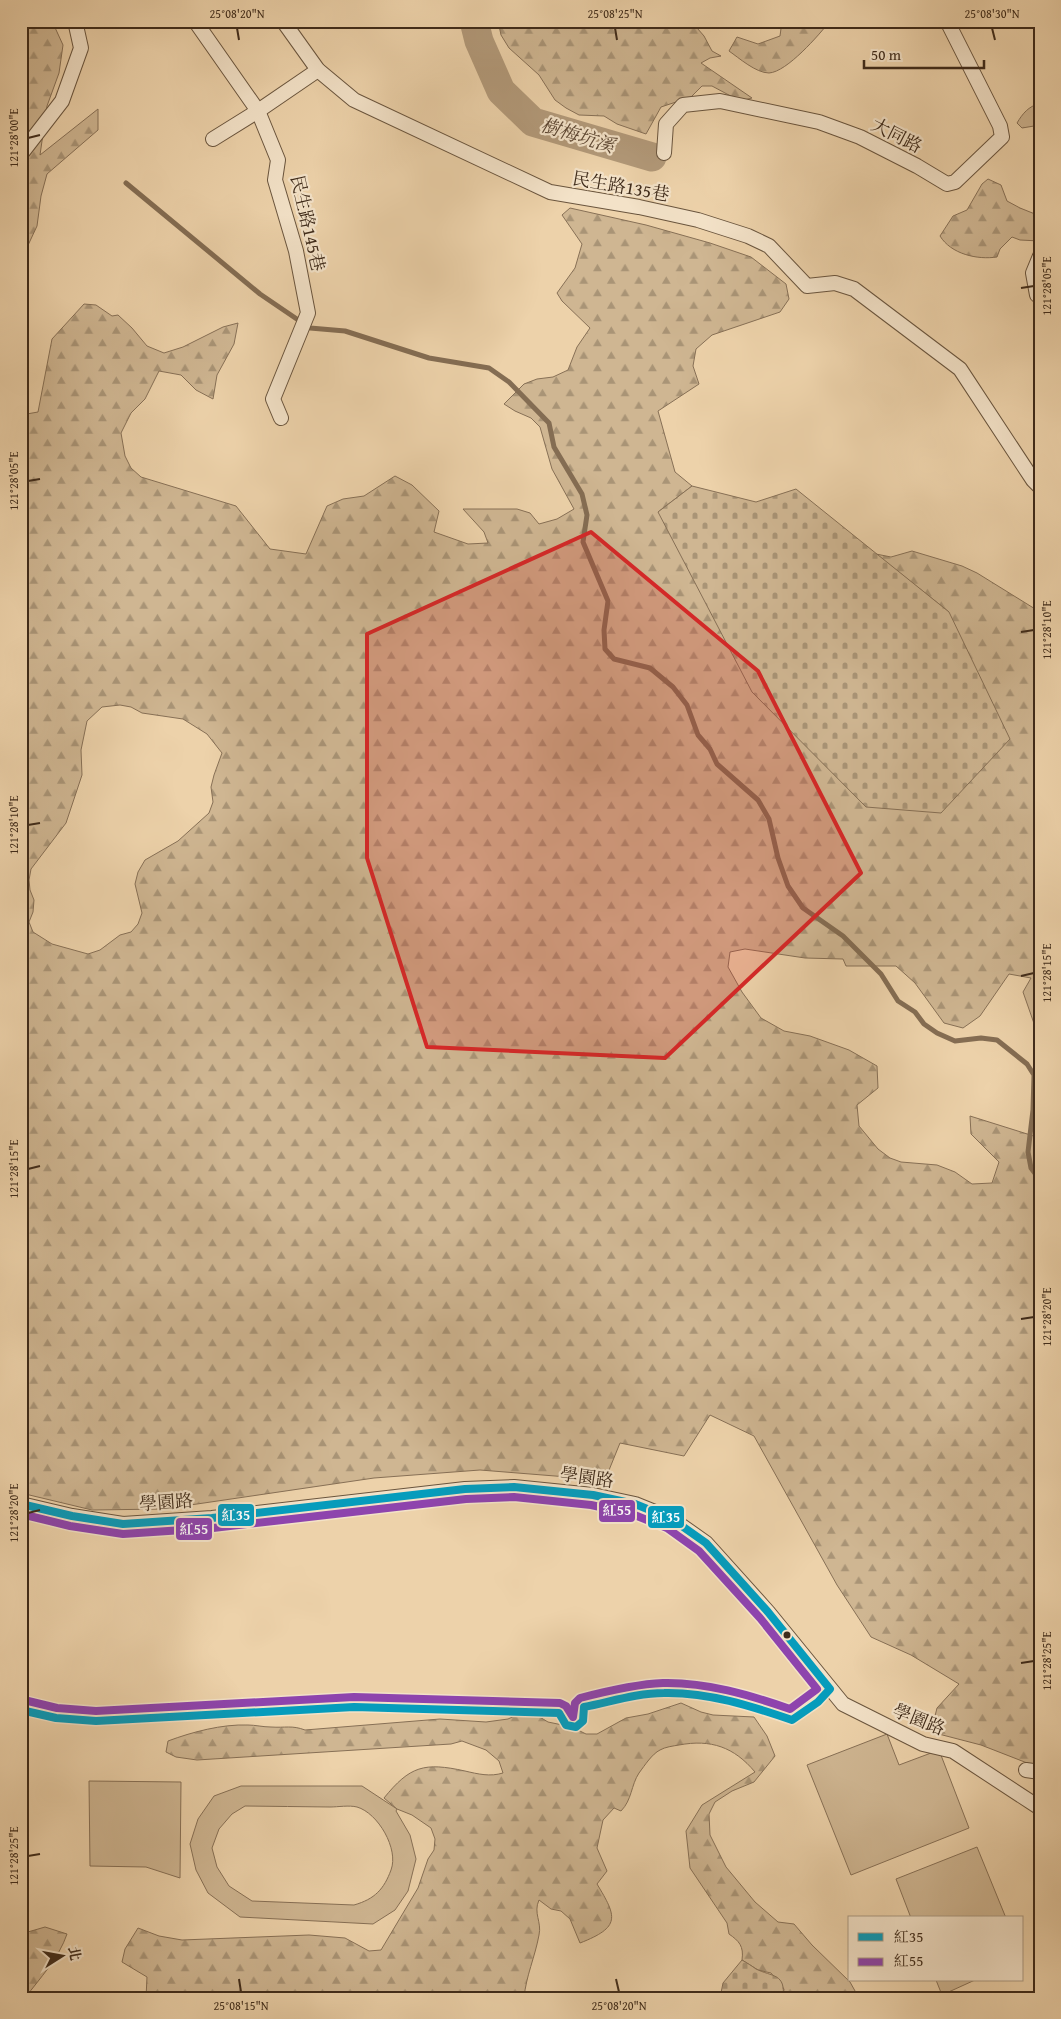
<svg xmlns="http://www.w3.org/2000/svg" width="1061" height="2019" font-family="'Gentium Book Plus','Noto Serif TC',serif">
<defs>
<pattern id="forest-firs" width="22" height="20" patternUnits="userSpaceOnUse" patternTransform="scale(1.25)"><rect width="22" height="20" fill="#cfb692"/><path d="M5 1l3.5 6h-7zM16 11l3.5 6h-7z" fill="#a99476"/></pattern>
<pattern id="cemetery-stones" width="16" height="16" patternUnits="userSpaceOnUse" patternTransform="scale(1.25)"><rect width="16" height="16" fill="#cfb692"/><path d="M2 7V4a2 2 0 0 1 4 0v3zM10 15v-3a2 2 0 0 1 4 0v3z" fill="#a99476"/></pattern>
</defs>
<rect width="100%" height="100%" fill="#edd2aa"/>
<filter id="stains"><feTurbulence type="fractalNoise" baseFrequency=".004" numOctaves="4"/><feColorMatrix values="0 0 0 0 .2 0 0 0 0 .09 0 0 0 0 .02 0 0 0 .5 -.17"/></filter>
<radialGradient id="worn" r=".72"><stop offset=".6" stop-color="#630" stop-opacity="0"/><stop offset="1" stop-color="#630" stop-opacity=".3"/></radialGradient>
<g fill="url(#forest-firs)" stroke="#877056" fill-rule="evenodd">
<polygon points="21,21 52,21 63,45 59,73 47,106 40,155 98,109 98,130 47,174 41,196 37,226 23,256"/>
<polygon points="498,21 691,21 704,36 712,51 721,56 710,58 701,63 752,98 740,101 712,86 702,86 691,97 661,107 646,134 617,124 604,116 579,115 566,108 555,100 539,75 509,48 501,35"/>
<path d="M782 21H830C819 35 787 72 769 73 756 73 739 58 729 51L737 37 758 44 780 36Z"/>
<path d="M1040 103V125L1022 128 1017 123C1023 113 1028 107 1040 103Z"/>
<path d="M988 179 1001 185 1007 201 1020 208 1040 216V241L1020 240 1012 237 1000 249 997 257C977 260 951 254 940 236L953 216 967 210 982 184Z"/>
<path d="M570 208 646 225 710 243 751 257 786 284 789 299 780 312 712 335 696 349 693 366 699 384 658 411 675 472 692 486 658 512 949 612 876 554 891 557 912 551 962 566 977 573 1040 612V1035L1037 1032 1023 992 1031 978 1009 974 980 1016 963 1028 944 1023 915 983 896 966H846L843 959 805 958 745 949 730 952 728 967 742 992 761 1018 784 1031 810 1036 849 1050 877 1066 878 1088 857 1105 859 1126 878 1149 890 1158 901 1162 937 1165 955 1172 972 1184 992 1183 999 1162 971 1134 970 1116 1040 1138V1768L981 1745 931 1732 937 1708 959 1684 911 1655 871 1637 837 1585 754 1436 710 1415 684 1456 620 1443 605 1480 480 1470 374 1478 163 1509 92 1510 21 1493V415L38 412 52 339 84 304 96 305 112 316 118 315 132 328 147 346 164 353 183 347 223 327 238 323 234 344 217 375 213 399 196 390 181 375 159 371 145 399 131 413 121 433 125 456 131 468 141 477 236 506 270 549 306 554 327 506 343 499 364 496 395 476 412 485 439 511 434 532 468 544 488 543 484 532 463 509H517L530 513 539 524 557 519 574 509 552 469 540 427 531 418 515 411 504 404 524 384 537 379 553 377 568 370 577 347 590 328 562 301 557 293 575 268 582 244 562 215ZM120 705 131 707 142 713 183 719 207 734 222 753 214 775 211 787 213 802 209 813 178 841 145 860 138 872 135 884 142 913 138 924 131 932 120 935 100 950 88 954 52 944 33 932 29 922 33 912 34 900 30 890 29 880 31 869 66 823 82 775 81 750 87 721 102 707Z"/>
<path d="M681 1703 701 1712 713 1715 754 1717 767 1736 775 1756 754 1782 732 1791 715 1802 709 1814 710 1835 726 1867 755 1902 778 1922 794 1924 812 1945 850 1982 859 1998H783L784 1989 771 1973 758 1970 742 1960C744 1946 739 1941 729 1934L727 1923 690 1868 686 1831 702 1805 755 1772C734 1747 711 1739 679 1745 673 1746 665 1747 660 1750 652 1754 645 1765 639 1773 631 1785 632 1800 621 1811L614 1808 603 1820 597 1848 607 1871 597 1884C617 1917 621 1927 580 1943L570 1919 561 1911 551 1909 539 1900C533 1913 542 1922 539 1935 535 1957 526 1976 524 1998H146L147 1977 122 1962 125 1949 138 1928 159 1936 182 1940 309 1935 345 1938 369 1951 381 1950 418 1888 428 1859 434 1850 435 1839 431 1828 412 1815 397 1809 384 1798C410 1766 424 1762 465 1771 478 1774 490 1777 503 1773L499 1761 486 1750 462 1741 451 1744 197 1760 176 1757 166 1752 168 1741C192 1732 222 1724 248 1725 255 1725 263 1727 271 1727 285 1728 292 1725 305 1730L440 1719 486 1722 508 1719 528 1710 548 1722 572 1727 586 1734H597L626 1718 648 1714Z"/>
<path d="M45 1927 67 1934C59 1958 40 1978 25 1998H21V1934Z"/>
</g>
<g fill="url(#cemetery-stones)" stroke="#877056">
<polygon points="692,486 756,502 796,489 949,612 1010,739 941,813 866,807 752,692 658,512"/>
<path d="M742 1960C747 1963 752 1966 756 1969 772 1977 786 1973 783 1998H720L723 1983Z"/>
</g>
<g fill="#cfb692" stroke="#877056" fill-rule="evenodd">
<polygon points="887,1734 899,1765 939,1750 969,1828 851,1875 807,1765"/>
<polygon points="89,1781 181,1782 180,1878 146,1867 90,1866"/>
<path d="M241 1786H362L397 1809 396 1811 410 1835 416 1859 408 1891 395 1910 373 1924 240 1917 208 1893 196 1870 190 1844 198 1819 214 1796ZM245 1806C273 1806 302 1807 330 1807 338 1807 349 1805 357 1807 378 1813 399 1849 391 1870 384 1889 375 1899 354 1905L252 1901 229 1886 217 1867 212 1848 219 1829 232 1814Z"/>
<polygon points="977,1847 1006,1918 911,1918 896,1879"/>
<polygon points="936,1980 975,1980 942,1995"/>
</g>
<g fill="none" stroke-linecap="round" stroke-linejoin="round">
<polyline stroke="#846d53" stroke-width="5" points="126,183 260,294 310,328 345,331 429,358 489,368 509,382 549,423 554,447 582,494 587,515 583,542 608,601 604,630 605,649 614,659 650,668 673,687 687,705 698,735 710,749 717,764 758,800 769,819 778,858 788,886 803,908 843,936 881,974 898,1001 915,1012 924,1024 937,1033 955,1041 981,1038 997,1040 1027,1064 1034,1075 1033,1110 1028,1152 1031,1168 1040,1180"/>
<polyline stroke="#b29979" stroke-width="29" points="474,21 479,41 501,91 533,122 652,157"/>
<defs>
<g id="minor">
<polyline points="195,21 258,111 278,160 275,180 296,251 308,313 273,399 281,418"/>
<polyline points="283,21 318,70 354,100 550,192 639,207 698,220 748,236 769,246 807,286 835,283 854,289 960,369 1033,480 1040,487"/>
<polyline points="213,139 258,111 318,70"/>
<polyline points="664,153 666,124 683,105 720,101 819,122 860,137 917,166 947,184 955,182 1002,137 1000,126 947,21"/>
<polyline points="21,154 62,101 81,48 75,21"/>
<polyline points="1037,295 1033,273 1040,256"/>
<polyline points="21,1504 72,1516 123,1524 212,1518 465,1489 514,1487 593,1495 635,1504 672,1519 706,1543 768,1612 843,1704 923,1744 953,1751 1040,1808"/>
<polyline points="1026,1770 1040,1772"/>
</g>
</defs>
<use href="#minor" stroke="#6a553e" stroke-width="16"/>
<use href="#minor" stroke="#f3e2c8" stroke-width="14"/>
<defs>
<path id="bus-1" d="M21 1504 72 1516 123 1524 212 1518 465 1489 514 1487 593 1495 635 1504 672 1519 706 1543 768 1612 830 1689 818 1702 792 1720C751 1706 708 1692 664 1693 637 1693 610 1702 584 1707L583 1721 576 1727 566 1725 559 1713 354 1707 96 1721 56 1718 21 1710"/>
<path id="bus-2" d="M21 1514 70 1526 123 1534 213 1528 466 1499 514 1497 591 1505 632 1514 667 1528 699 1551 760 1618 817 1689 790 1709C750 1695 706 1682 663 1683 636 1684 607 1691 580 1698L575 1703 573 1717 566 1706 560 1703 354 1697 96 1711 57 1708 24 1700"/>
</defs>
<use href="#bus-1" stroke="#f3e2c8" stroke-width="11"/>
<use href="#bus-2" stroke="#f3e2c8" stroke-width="11"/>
<use href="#bus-1" stroke="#069cbc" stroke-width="8"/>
<use href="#bus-2" stroke="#8e44ad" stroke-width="8"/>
</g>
<path fill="#d62828" fill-opacity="0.2" stroke="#d62828" stroke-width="4" stroke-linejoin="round" d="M591 532 758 671 861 873 665 1058 427 1047 367 858V634Z"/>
<path fill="none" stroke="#3f2b1a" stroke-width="2" d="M237 28 239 40M615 28 617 40M992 28 995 40M28 138 40 135M1021 288 1034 286M28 481 40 479M1021 632 1034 630M28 825 40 823M1021 976 1034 973M28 1169 40 1166M1021 1319 1034 1317M28 1513 40 1510M1021 1663 1034 1661M28 1856 40 1854M239 1979 241 1992M616 1979 619 1992"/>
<circle fill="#3f2b1a" stroke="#f3e2c8" stroke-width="2" cx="787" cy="1635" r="4.5"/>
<g text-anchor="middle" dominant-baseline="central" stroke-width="4.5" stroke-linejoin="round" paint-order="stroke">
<g font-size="18" fill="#3f2b1a" stroke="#f3e2c8">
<text transform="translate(897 135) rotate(27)">大同路</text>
<text transform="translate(621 186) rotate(10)">民生路135巷</text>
<text transform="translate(308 223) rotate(77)">民生路145巷</text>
<text transform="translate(587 1477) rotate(8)">學園路</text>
<text transform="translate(166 1502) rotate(-4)">學園路</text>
<text transform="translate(919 1719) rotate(22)">學園路</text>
</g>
<g font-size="19" font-style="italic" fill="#5c4632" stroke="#f3e2c8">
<text transform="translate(578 135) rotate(17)">樹梅坑溪</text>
</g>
</g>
<g stroke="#f3e2c8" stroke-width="2">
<rect x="598" y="1499" width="38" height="24" rx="5" fill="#8e44ad"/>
<rect x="217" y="1503" width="38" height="24" rx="5" fill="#069cbc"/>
<rect x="647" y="1505" width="38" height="24" rx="5" fill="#069cbc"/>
<rect x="175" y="1517" width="38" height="24" rx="5" fill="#8e44ad"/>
</g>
<g font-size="14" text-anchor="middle" font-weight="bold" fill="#fff">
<text x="617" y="1515">紅55</text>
<text x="236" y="1520">紅35</text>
<text x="666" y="1522">紅35</text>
<text x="194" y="1534">紅55</text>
</g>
<rect width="1061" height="2019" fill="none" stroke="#edd2aa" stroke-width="55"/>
<rect x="848" y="1916" width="175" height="65" fill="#f3e2c8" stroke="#ab9982"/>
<rect x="858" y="1933" width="25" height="8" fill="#069cbc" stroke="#ab9982"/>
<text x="894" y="1942" font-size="15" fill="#3f2b1a">紅35</text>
<rect x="858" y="1958" width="25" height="8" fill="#8e44ad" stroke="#ab9982"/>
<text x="894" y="1966" font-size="15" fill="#3f2b1a">紅55</text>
<g transform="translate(62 1956) rotate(79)" stroke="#f3e2c8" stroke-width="4" paint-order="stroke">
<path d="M0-4L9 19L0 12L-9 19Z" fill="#3f2b1a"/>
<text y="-8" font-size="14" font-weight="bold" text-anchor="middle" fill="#3f2b1a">北</text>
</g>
<path d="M864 60v8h120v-8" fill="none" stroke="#3f2b1a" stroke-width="2.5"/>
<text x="871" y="60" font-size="15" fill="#3f2b1a" stroke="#f3e2c8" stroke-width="4" paint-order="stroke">50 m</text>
<rect x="28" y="28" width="1006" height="1964" fill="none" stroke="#3f2b1a" stroke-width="2"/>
<g font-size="12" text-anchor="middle" fill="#3f2b1a">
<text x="237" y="18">25°08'20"N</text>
<text x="615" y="18">25°08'25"N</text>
<text x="992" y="18">25°08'30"N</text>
<text transform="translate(14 138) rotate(-90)" y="4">121°28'00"E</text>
<text transform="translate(1047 286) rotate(-90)" y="4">121°28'05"E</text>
<text transform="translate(14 481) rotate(-90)" y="4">121°28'05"E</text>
<text transform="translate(1047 630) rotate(-90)" y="4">121°28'10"E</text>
<text transform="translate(14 825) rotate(-90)" y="4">121°28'10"E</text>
<text transform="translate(1047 973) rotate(-90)" y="4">121°28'15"E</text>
<text transform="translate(14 1169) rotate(-90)" y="4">121°28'15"E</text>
<text transform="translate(1047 1317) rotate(-90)" y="4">121°28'20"E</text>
<text transform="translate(14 1513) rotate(-90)" y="4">121°28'20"E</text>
<text transform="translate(1047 1661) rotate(-90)" y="4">121°28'25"E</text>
<text transform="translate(14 1856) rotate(-90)" y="4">121°28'25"E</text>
<text x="241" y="2010">25°08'15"N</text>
<text x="619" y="2010">25°08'20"N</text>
</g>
<rect width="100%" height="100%" filter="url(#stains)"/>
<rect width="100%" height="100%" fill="url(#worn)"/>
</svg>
